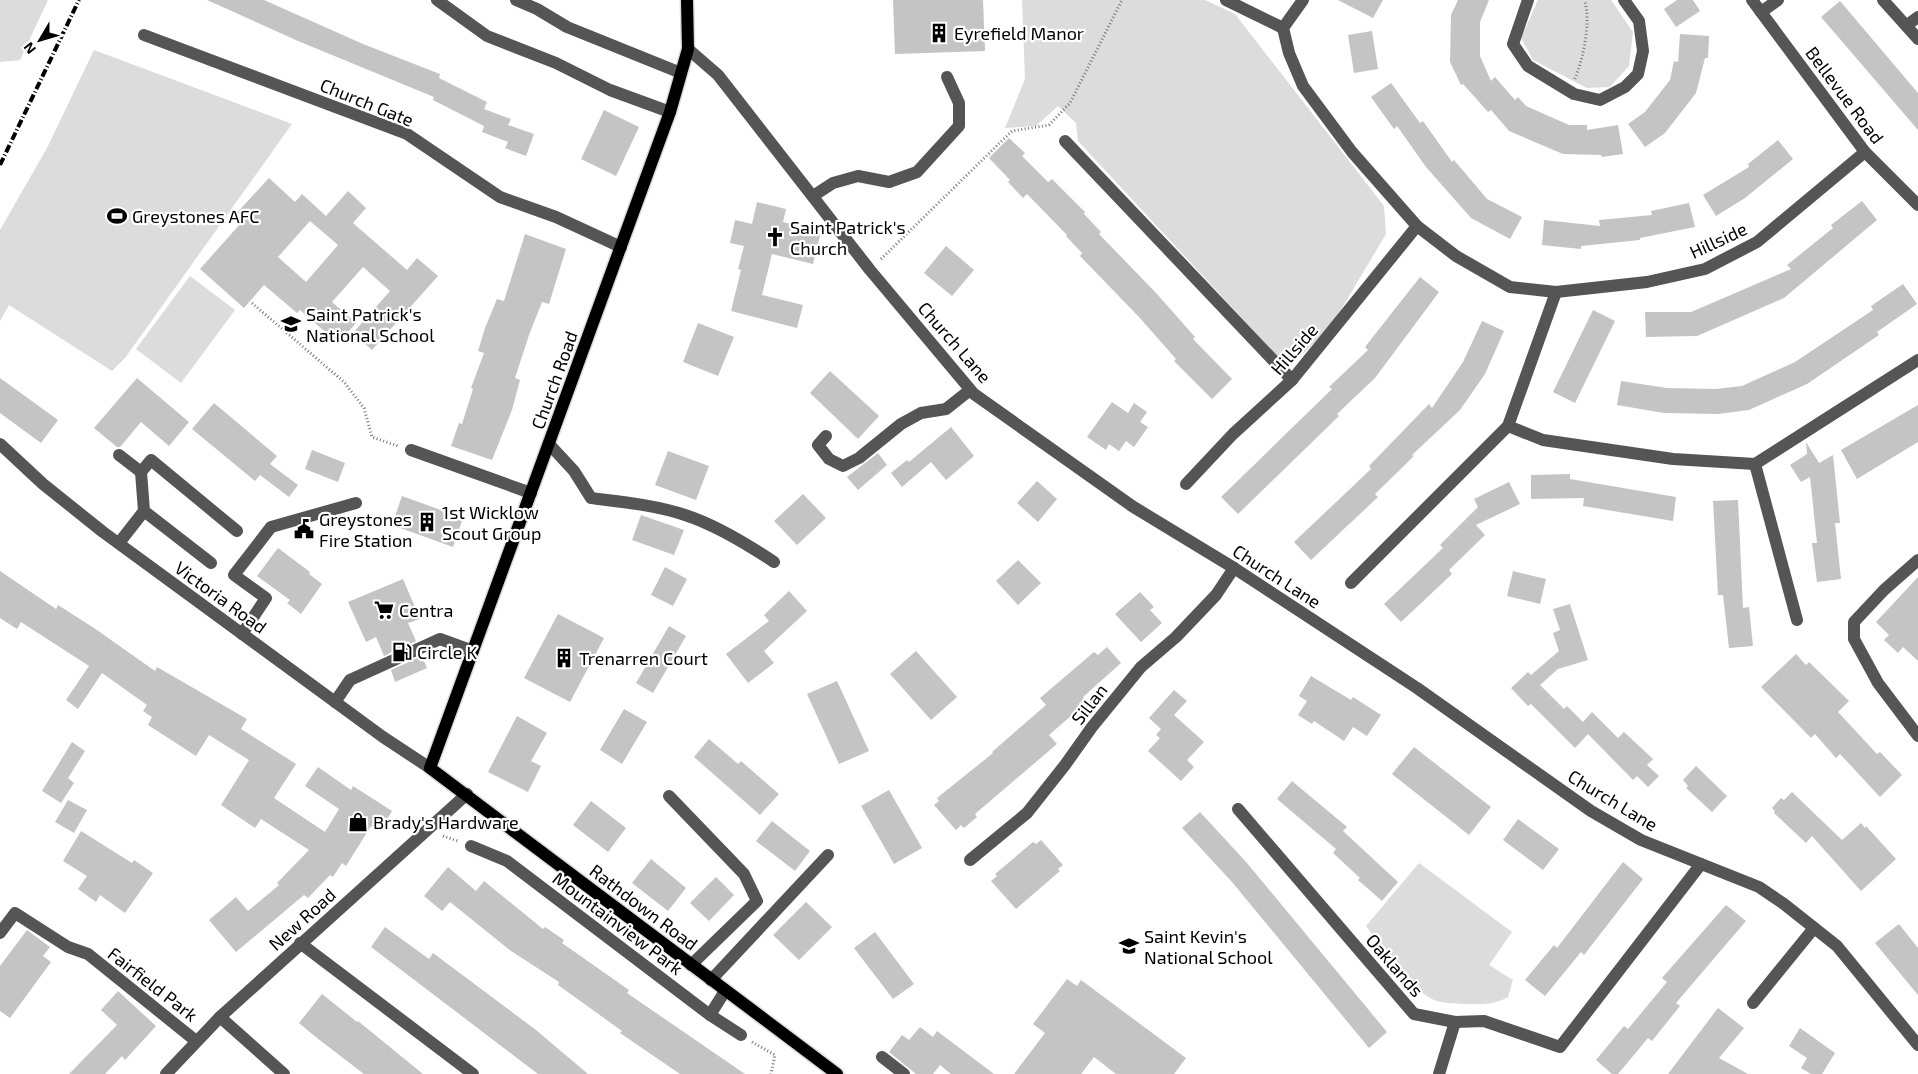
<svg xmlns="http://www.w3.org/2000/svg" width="1918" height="1074" font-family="'Exo 2',sans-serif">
<rect width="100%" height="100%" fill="#fff"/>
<g fill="#dcdcdc">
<polygon points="0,0 48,0 20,60 0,62"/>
<polygon points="1022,0 1205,0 1235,14 1384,206 1386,234 1333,323 1303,354 1278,357 1078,141 1076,123 1058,106 1036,126 1005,128 1025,79"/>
<polygon points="1538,0 1611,0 1633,32 1629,66 1610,87 1587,88 1533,60 1521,38"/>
<polygon points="94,50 292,124 125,358 112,371 9,305 0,321 0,230 47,148"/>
<polygon points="190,276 235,310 181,383 136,349"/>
<path d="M1419 863 1512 932 1489 965 1513 980 1508 997C1496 1004 1486 1004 1471 1004 1460 1004 1448 1004 1437 1001 1413 994 1381 946 1366 926Z"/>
</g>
<g fill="#c4c4c4" fill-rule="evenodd">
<polygon points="207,0 264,0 363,44 440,74 439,78 487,102 484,109 511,119 508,125 534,134 526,156 505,148 508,142 482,132 484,126 433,100 434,97 298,41"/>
<polygon points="893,0 983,0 985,51 895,54"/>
<polygon points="1338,0 1383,0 1373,18"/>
<polygon points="1458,0 1489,0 1480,22 1480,56 1491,81 1495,77 1515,100 1518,97 1526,106 1569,125 1587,125 1587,130 1618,125 1623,154 1602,157 1601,155 1563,154 1509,131 1491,110 1488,112 1463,84 1461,85 1450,62 1451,15"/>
<polygon points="1677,0 1693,0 1700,11 1676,27 1664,9"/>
<polygon points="1840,1 1918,93 1918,130 1821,17"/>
<polygon points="1372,31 1378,69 1354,73 1348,35"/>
<polygon points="1680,34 1709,36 1708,58 1705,58 1696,93 1665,133 1645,147 1628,124 1645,112 1670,80 1674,61 1678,62"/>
<polygon points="1391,83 1420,123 1423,121 1452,162 1454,160 1487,199 1522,217 1510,239 1471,218 1426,167 1397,126 1394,129 1371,97"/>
<polygon points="604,110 639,127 616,176 581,159"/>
<polygon points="1009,138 1025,153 1022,156 1048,182 1052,179 1085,212 1084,214 1101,232 1099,234 1157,294 1195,337 1193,339 1232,379 1212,399 1174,361 1176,359 1139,317 1080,256 1082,253 1066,236 1067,235 1027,194 1023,198 1008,182 1010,180 989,158"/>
<polygon points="1778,140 1793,159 1745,198 1716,216 1703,195 1749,167 1748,164"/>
<path d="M269 178 295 202 302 194 326 216 348 191 366 208 353 223 407 270 417 258 438 276 372 350 353 333 390 291 363 267 332 302 356 323 338 343 300 310 297 313 264 285 244 308 200 269 240 224 233 217ZM310 221 338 245 306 282 278 257Z"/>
<polygon points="1862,201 1877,220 1784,298 1697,336 1646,337 1645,312 1691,312 1791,269 1787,265 1833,228 1831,225"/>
<polygon points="757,202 786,209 783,222 821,232 813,264 772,254 762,295 803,305 797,328 731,311 741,270 738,269 744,246 730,243 735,220 752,224"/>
<polygon points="1689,203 1695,227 1640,238 1640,240 1581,246 1581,249 1542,245 1544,220 1600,226 1599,220 1652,215 1651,211"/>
<polygon points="525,234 566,249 549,304 542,302 529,335 515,378 520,380 512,410 492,460 451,446 459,423 462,424 473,389 471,388 484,353 478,351 485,328 497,299 504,301"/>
<polygon points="946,246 974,270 952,296 924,273"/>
<polygon points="1420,277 1439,292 1375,378 1337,414 1339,416 1238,514 1221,497 1332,389 1329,387 1368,350 1365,347"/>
<polygon points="1903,284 1917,304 1877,332 1879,335 1807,384 1749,410 1718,414 1664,413 1617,405 1621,381 1667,388 1716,389 1742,386 1795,362 1873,310 1871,306"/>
<polygon points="1593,310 1615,321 1575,403 1553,392"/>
<polygon points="1482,321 1504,331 1485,374 1460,410 1412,455 1414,456 1375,494 1378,497 1311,560 1294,542 1371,469 1369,466 1429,404 1432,408 1463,362"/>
<polygon points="698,323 734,337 718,376 683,362"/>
<polygon points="830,371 879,416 858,439 810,393"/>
<polygon points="0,378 58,420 41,443 0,413"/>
<polygon points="137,378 189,422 169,446 141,422 120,447 117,447 94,428"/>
<polygon points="1112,402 1128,413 1134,403 1147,412 1140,422 1148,427 1134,447 1126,441 1119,451 1109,444 1106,450 1087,437"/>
<polygon points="214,403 277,456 270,464 298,485 289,497 260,475 255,481 192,429"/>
<polygon points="1918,405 1918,442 1857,479 1841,450"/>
<polygon points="951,427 974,456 946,480 931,462 902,487 891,473 907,460 909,462"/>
<polygon points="1806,442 1819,463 1833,455 1840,523 1835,523 1841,579 1817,582 1812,543 1817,543 1810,477 1801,482 1790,465 1807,454"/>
<polygon points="312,450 345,463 338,482 305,469"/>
<polygon points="668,451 709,466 696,500 655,485"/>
<polygon points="878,453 887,465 858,490 847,477"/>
<polygon points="1570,474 1570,479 1676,497 1673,521 1583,506 1584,498 1531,499 1531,475"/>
<polygon points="1037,481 1057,499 1038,522 1017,503"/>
<polygon points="1509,482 1520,504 1476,525 1485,535 1449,570 1452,574 1401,622 1384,604 1443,548 1440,545 1478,507 1474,499"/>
<polygon points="803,494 826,518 797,545 774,521"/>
<polygon points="402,496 463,518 453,547 392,525"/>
<polygon points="1738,500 1743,608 1749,607 1753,646 1729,648 1723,595 1718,595 1713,501"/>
<polygon points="641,515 684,530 674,555 632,540"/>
<polygon points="278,548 310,572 309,574 322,584 301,614 287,603 290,600 257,576"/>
<polygon points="1018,560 1041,583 1018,605 996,581"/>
<polygon points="665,567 687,579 673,606 651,595"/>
<polygon points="0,571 56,609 58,605 94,628 155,671 157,667 247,719 241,729 296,764 274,798 325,832 339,809 305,786 318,767 351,790 353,786 392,811 380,831 371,826 346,866 342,863 333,877 330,875 308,898 304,895 236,952 209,920 236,897 248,911 279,885 277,883 309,850 261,819 255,828 221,805 249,760 209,735 196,756 148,725 152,717 143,711 147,705 102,673 78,709 66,700 89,666 21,622 17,629 0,618"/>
<polygon points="1513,571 1546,579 1540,604 1507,596"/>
<polygon points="1918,577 1918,661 1903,647 1898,653 1884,640 1889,635 1876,622"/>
<polygon points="403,579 420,619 408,623 416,641 384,656 376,637 366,642 348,602"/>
<polygon points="789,591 807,611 764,651 774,663 748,683 726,654 769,621 764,615"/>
<polygon points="1140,592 1154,607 1150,610 1162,623 1141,642 1115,614"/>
<polygon points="1570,604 1588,660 1558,669 1540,685 1564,709 1567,706 1583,722 1592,712 1618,738 1624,732 1653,759 1647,765 1659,776 1648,787 1637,776 1633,780 1588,734 1575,748 1531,704 1528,706 1511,688 1528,672 1531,675 1559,651 1553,633 1560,630 1553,609"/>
<polygon points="558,614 604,638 570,702 524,678"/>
<polygon points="669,626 686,636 653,693 636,683"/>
<polygon points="1107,647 1121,663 1083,697 1087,702 1049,735 1057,744 975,814 977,817 964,828 961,825 956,830 934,805 939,801 937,798 993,753 992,752 1046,705 1040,698 1094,652 1098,655"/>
<polygon points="916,651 957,697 931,720 890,674"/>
<polygon points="1796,654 1806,665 1809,662 1849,701 1838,712 1877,754 1880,752 1902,775 1880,797 1840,754 1836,758 1815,734 1811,738 1761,687"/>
<polygon points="422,656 427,668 395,682 391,670"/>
<polygon points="1311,676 1351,700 1353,697 1381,715 1367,736 1353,727 1344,741 1314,721 1312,724 1298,715 1307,701 1299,696"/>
<polygon points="837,681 869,751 839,764 807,694"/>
<polygon points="1174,690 1187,701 1174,715 1204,742 1187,760 1194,767 1181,781 1148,751 1160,738 1156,735 1161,729 1149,718"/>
<polygon points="624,709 647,722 622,764 600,750"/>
<polygon points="517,716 547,733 531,761 541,766 528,792 488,772"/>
<polygon points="709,739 738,764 741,761 779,794 760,815 694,757"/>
<polygon points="72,742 85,751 68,778 74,783 61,803 42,791"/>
<polygon points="1414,747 1491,807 1469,835 1392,774"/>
<polygon points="1696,766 1727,796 1712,812 1686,788 1688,786 1683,780"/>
<polygon points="1292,781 1347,827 1343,831 1398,882 1382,901 1358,880 1360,878 1333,853 1336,849 1277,799"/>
<polygon points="889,790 922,848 894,864 861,806"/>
<polygon points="1792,792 1842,840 1861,823 1865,828 1866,826 1896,859 1861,891 1812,836 1806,843 1774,813 1775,811 1772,808 1781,798 1784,800"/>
<polygon points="68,800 87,810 74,833 55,822"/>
<polygon points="591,801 626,828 608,852 573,825"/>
<polygon points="1200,812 1247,863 1387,1032 1369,1048 1232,882 1182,828"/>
<polygon points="1518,819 1559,849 1543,870 1503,840"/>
<polygon points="772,821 810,851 795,871 756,841"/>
<polygon points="81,831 132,863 134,860 153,873 125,913 100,895 96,902 78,889 87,876 63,861"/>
<polygon points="1041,840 1063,865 1058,869 1060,871 1016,909 991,881 997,876 995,874 1033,842 1036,844"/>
<polygon points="651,859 686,888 668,911 632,883"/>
<polygon points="1623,862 1643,879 1584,955 1581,952 1545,996 1525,980 1554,945 1557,948"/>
<polygon points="448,867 476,891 484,881 543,929 545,927 564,940 562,943 629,990 627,993 745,1074 680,1074 620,1033 622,1031 558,985 559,982 511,951 450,902 442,911 424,896"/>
<polygon points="716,877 734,895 709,921 690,903"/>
<polygon points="806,902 832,927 799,960 773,935"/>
<polygon points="1726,905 1746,921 1676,1003 1680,1006 1652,1041 1648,1038 1618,1074 1612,1074 1596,1060 1624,1026 1628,1029 1667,982 1662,978"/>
<polygon points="1899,924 1918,948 1918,995 1875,943"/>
<polygon points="385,927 429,959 433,953 536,1030 588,1074 538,1074 371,947"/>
<polygon points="27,930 50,947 43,956 51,962 10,1018 0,1011 0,966"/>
<polygon points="875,932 914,984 893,999 854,948"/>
<polygon points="1067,979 1077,986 1081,980 1186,1058 1174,1074 1116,1074 1094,1057 1081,1074 1014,1074 1045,1033 1033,1024"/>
<polygon points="118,991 156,1026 125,1060 122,1056 105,1074 69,1074 117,1025 101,1010"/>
<polygon points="322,994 357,1022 358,1021 423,1074 364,1074 317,1038 299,1023"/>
<polygon points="1718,1008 1744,1028 1719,1058 1748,1074 1668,1074"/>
<polygon points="920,1027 933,1037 937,1031 994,1074 951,1074 940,1065 933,1074 916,1074 889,1052 902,1035 909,1040"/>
<polygon points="1800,1028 1835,1053 1822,1074 1811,1074 1801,1068 1807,1058 1789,1046"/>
</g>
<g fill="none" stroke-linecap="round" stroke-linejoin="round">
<defs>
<polyline id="major" points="687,0 688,49 670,112 430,768 837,1074"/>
</defs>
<use href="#major" stroke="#dbdbdb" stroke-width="15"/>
<g stroke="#777" stroke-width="3" stroke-dasharray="1 2.5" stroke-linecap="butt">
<path d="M1575 79C1583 58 1591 24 1585 2"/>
<polyline points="881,259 1012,131 1049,125 1070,103 1122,0"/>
<polyline points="252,303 344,382 364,408 372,437 398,446"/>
<polyline points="443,836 458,841"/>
<polyline points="752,1042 775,1055 771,1074"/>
</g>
<g stroke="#555" stroke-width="12">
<polyline points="437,0 487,36 556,63 610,90 670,112"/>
<polyline points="516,0 537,9 567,27 681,73"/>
<polyline points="1226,0 1283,28"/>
<polyline points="1528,0 1513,44 1528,66 1574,94 1600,100 1625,87 1638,74 1643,51 1639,21 1624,0"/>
<polyline points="1752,0 1865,152 1918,205"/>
<polyline points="1883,0 1918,39"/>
<polyline points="1761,12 1778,0"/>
<polyline points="1907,25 1918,17"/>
<polyline points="144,35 407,134 500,197 556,217 621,247"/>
<polyline points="688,49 718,75 870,270 974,394 1132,506 1234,568 1417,688 1591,811 1641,840 1759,887 1784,904 1837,946 1918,1045"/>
<polyline points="1065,141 1292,380"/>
<polyline points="813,196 833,183 858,176 889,182 917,172 959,126 959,103 947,77"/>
<polyline points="1417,226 1456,256 1510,287 1556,292 1647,282 1705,269 1757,242 1865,152"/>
<polyline points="1556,292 1508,426 1543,440 1673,459 1755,464 1918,360"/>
<polyline points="826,436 818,445 829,459 843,466 859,458 901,424 921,413 946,409 970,390"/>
<polyline points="0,444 43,484 103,532 383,737 430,768"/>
<path d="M549 444 574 471 591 498C622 502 655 505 685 515 716 525 747 544 774 562"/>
<polyline points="411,450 531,493"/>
<polyline points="119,455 141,472"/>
<polyline points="1755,464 1797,620"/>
<polyline points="1186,484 1233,434 1292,380 1417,226 1352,152 1303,86 1289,53 1283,28 1303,0"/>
<polyline points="119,543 144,511"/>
<polyline points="1918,560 1884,590 1854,622 1854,639 1878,683 1918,736"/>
<polyline points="211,563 144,511 141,472 151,460 237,531"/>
<polyline points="1351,583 1508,426"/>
<polyline points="242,634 266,598 234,575 271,527 356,503"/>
<polyline points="335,702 350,680 440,639 473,651"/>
<polyline points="669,796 744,874 757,901 691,965"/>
<polyline points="1238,809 1414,1014 1455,1022 1484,1021 1560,1047 1701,864"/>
<polyline points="471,846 507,861 710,1015 741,1035"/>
<polyline points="970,860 1027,813 1065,765 1092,727 1141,667 1176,637 1216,595 1234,568"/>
<polyline points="0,933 15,913 68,947 88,954 196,1041"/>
<polyline points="300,943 473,1074"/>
<polyline points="711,980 828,855"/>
<polyline points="1753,1003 1814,928"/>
<polyline points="710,1015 725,991"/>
<polyline points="220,1017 284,1074"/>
<polyline points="882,1057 904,1074"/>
<polyline points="166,1074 220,1017 467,794"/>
<polyline points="1439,1074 1455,1022"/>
</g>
<use href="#major" stroke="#000" stroke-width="12"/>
<polyline stroke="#000" stroke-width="4" stroke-dasharray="8 2.5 1 2.5" stroke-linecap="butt" points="0,165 79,0"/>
</g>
<defs>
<symbol id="building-bare" viewBox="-9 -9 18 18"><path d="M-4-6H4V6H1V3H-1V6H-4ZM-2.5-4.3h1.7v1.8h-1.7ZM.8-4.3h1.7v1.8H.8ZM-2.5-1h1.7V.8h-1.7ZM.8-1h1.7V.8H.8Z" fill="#000" stroke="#fff" stroke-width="2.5" paint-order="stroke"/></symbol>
<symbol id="stadium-bare" viewBox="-9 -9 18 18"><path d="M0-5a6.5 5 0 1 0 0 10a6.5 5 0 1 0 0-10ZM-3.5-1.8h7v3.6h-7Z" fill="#000" stroke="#fff" stroke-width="2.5" paint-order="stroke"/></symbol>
<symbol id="church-bare" viewBox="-9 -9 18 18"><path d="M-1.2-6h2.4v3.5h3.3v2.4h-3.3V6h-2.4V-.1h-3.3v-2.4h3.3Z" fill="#000" stroke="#fff" stroke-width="2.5" paint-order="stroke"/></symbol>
<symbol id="school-bare" viewBox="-9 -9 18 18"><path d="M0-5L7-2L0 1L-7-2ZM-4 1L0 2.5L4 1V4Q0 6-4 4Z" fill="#000" stroke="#fff" stroke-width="2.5" paint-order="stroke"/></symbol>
<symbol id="civic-bare" viewBox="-9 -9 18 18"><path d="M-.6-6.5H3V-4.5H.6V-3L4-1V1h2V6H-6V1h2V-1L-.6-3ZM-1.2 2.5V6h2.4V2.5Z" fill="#000" stroke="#fff" stroke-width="2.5" paint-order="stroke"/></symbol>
<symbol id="supermarket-bare" viewBox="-9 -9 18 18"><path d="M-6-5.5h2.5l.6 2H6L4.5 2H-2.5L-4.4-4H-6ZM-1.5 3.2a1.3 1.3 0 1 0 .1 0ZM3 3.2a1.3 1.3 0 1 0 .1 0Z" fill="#000" stroke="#fff" stroke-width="2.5" paint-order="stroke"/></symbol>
<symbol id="fuel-bare" viewBox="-9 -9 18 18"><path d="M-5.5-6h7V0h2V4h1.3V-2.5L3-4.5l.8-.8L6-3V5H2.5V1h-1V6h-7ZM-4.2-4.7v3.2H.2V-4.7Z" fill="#000" stroke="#fff" stroke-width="2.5" paint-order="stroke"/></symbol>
<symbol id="shop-bare" viewBox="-9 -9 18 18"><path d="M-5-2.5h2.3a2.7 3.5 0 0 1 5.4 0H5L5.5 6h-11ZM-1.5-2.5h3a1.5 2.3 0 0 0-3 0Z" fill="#000" stroke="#fff" stroke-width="2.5" paint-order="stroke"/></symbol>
</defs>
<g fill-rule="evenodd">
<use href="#building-bare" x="925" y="19" width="28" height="28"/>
<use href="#stadium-bare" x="103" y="202" width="28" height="28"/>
<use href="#church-bare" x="761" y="223" width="28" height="28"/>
<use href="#school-bare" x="277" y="310" width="28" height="28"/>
<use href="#building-bare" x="413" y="508" width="28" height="28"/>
<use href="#civic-bare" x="290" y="515" width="28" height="28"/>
<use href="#supermarket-bare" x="370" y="596" width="28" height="28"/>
<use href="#fuel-bare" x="388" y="638" width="28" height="28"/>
<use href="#building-bare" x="550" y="644" width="28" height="28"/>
<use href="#shop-bare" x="344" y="808" width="28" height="28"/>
<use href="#school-bare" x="1115" y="932" width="28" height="28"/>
</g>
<g text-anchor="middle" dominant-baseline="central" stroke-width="4.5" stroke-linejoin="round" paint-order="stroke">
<g font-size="18" fill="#000" stroke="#fff" text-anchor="start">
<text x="954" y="33">Eyrefield Manor</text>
<text x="132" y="216">Greystones AFC</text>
<text x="790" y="227">Saint Patrick's<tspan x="790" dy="21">Church</tspan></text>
<text x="306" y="314">Saint Patrick's<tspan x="306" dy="21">National School</tspan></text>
<text x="442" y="512">1st Wicklow<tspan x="442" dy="21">Scout Group</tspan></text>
<text x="319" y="519">Greystones<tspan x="319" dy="21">Fire Station</tspan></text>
<text x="399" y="610">Centra</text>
<text x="417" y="652">Circle K</text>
<text x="579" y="658">Trenarren Court</text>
<text x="373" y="822">Brady's Hardware</text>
<text x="1144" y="936">Saint Kevin's<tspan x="1144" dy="21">National School</tspan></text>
</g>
<g font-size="18" fill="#000" stroke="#fff">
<text transform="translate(1845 95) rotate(53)">Bellevue Road</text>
<text transform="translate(367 102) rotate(22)">Church Gate</text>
<text transform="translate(1718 240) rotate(-25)">Hillside</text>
<text transform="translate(955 342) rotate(49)">Church Lane</text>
<text transform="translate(1294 349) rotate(-49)">Hillside</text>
<text transform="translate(554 380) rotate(-70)">Church Road</text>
<text transform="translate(1277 576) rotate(33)">Church Lane</text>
<text transform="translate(221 597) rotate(36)">Victoria Road</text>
<text transform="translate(1089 704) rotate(-52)">Sillan</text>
<text transform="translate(1613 800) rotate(31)">Church Lane</text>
<text transform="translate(644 907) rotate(37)">Rathdown Road</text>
<text transform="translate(302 919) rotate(-42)">New Road</text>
<text transform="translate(618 923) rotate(37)">Mountainview Park</text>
<text transform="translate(1395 965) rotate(49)">Oaklands</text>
<text transform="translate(153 984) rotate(38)">Fairfield Park</text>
</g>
</g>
<g transform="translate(40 40) rotate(232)" stroke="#ffffff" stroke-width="4" paint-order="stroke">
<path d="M0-4L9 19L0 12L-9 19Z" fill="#000000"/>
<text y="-8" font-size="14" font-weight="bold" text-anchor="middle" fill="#000000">N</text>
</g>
</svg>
